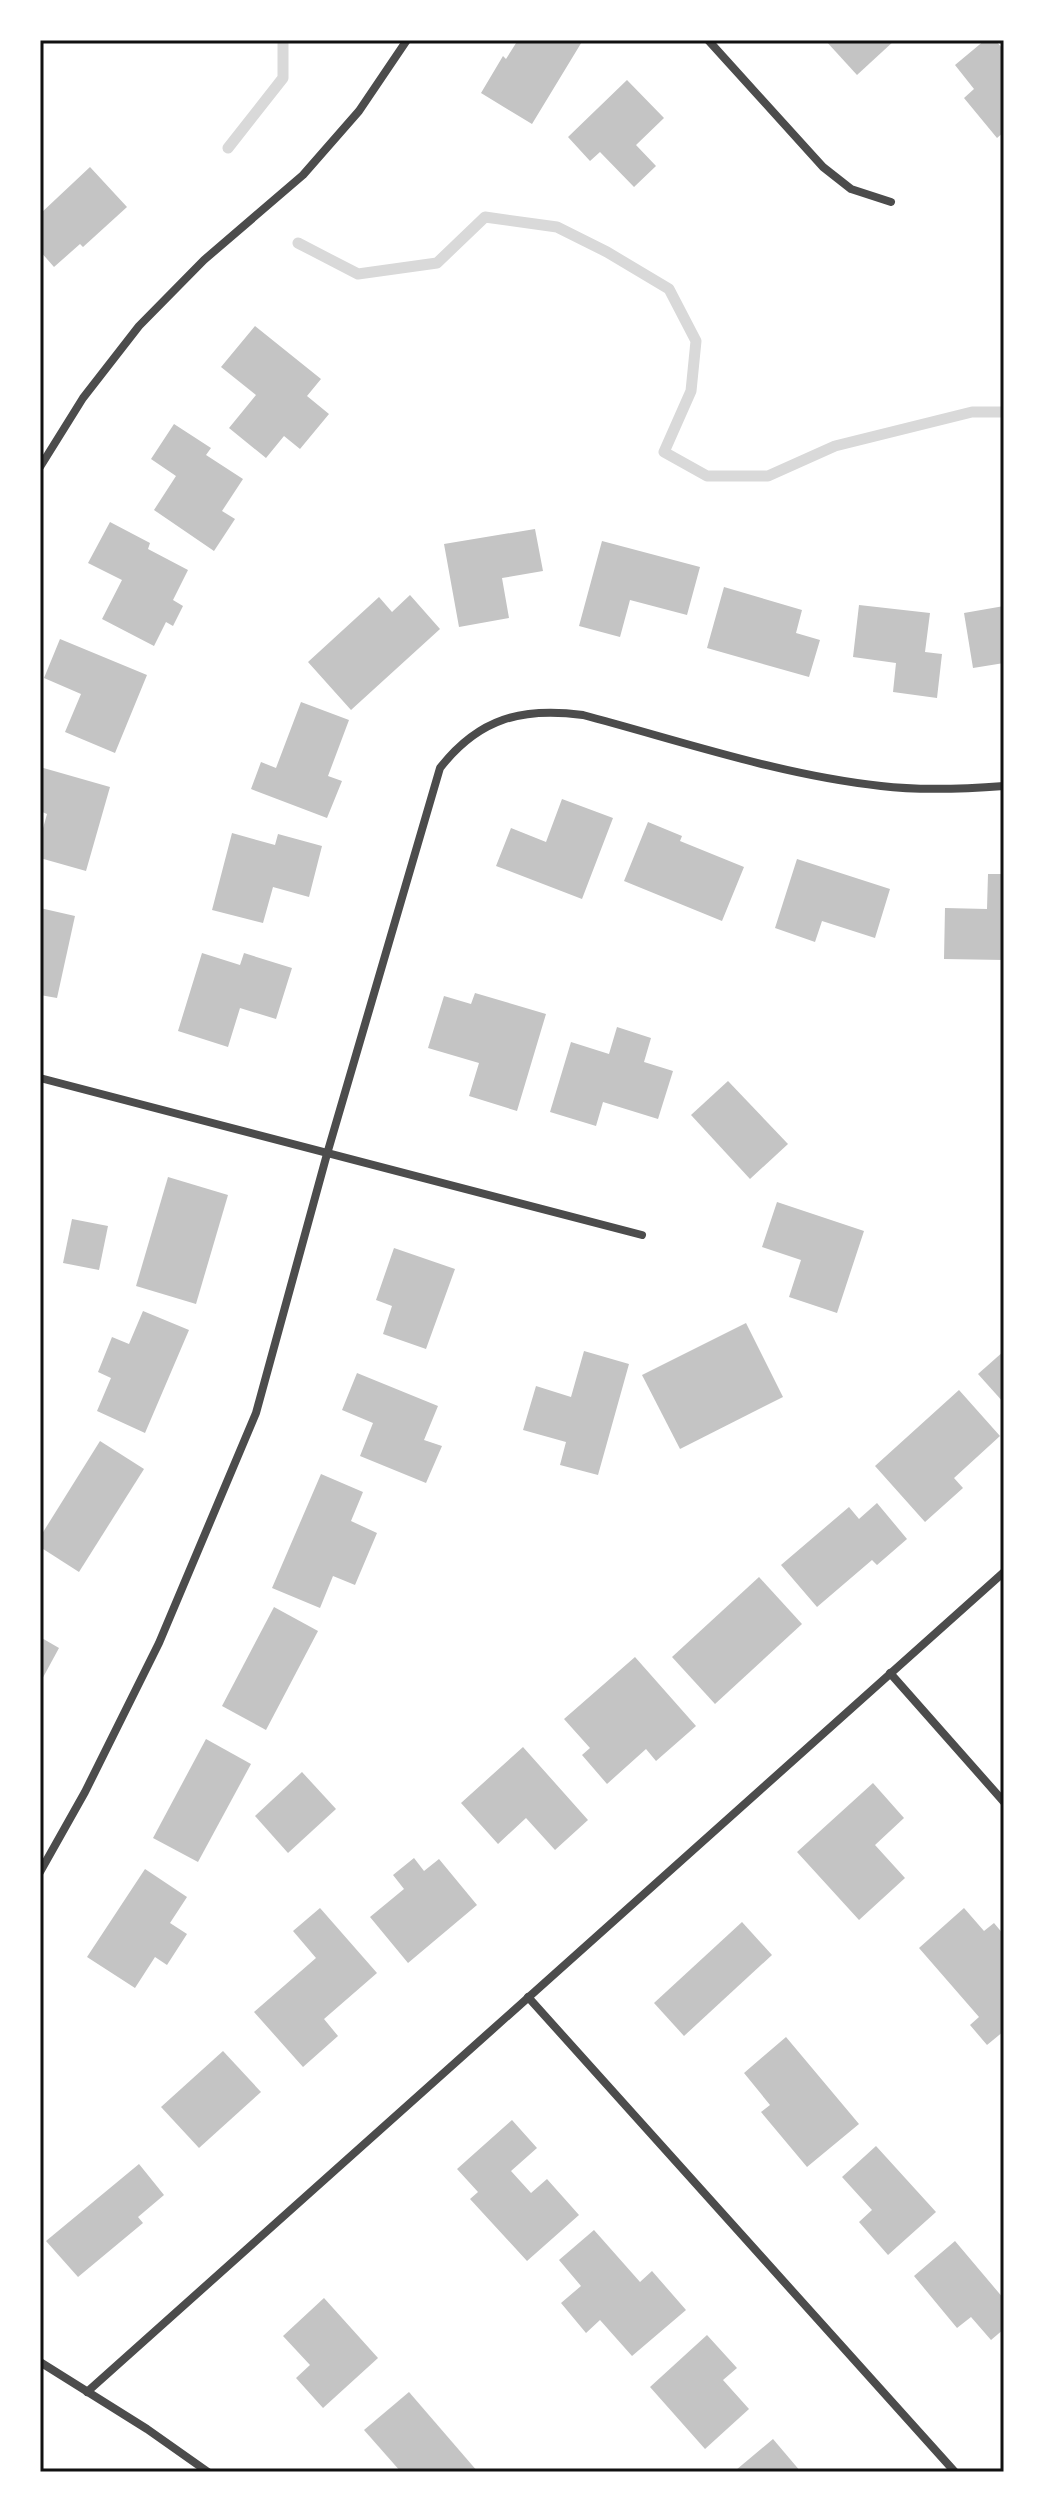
<svg xmlns="http://www.w3.org/2000/svg" width="1044" height="2512" font-family="'Golos Text',sans-serif">
<rect width="100%" height="100%" fill="#fff"/>
<g fill="none" stroke-linecap="round" stroke-linejoin="round">
<g stroke="#d9d9d9" stroke-width="11">
<polyline points="228,148 283,78 283,40"/>
<polyline points="298,243 358,274 437,263 485,217 557,227 607,252 669,289 696,341 691,391 664,452 707,476 768,476 835,446 972,412 1004,412"/>
</g>
</g>
<g fill="#c4c4c4">
<polygon points="518,40 583,40 532,124 481,93 503,56 506,59"/>
<polygon points="825,40 895,40 857,75"/>
<polygon points="985,40 995,40 1004,50 1004,132 997,138 964,98 974,89 955,65"/>
<polygon points="627,80 664,118 636,145 656,166 634,187 600,152 590,161 568,137"/>
<polygon points="90,167 127,207 83,247 80,244 54,267 40,251 40,214"/>
<polygon points="255,326 321,379 307,396 329,414 300,449 284,436 266,458 229,428 256,395 221,367"/>
<polygon points="174,424 211,448 206,455 243,479 222,511 235,519 214,551 154,510 176,476 151,459"/>
<polygon points="110,522 150,543 148,549 188,570 173,600 183,606 173,626 166,622 154,646 102,619 122,580 88,563"/>
<polygon points="535,529 543,571 502,578 509,618 459,627 444,544"/>
<polygon points="602,541 700,567 687,615 630,600 620,637 579,626"/>
<polygon points="724,587 802,610 796,633 820,640 809,677 707,648"/>
<polygon points="410,595 440,629 351,710 308,662 379,597 392,612"/>
<polygon points="859,605 930,613 925,652 942,654 937,698 893,692 896,663 853,657"/>
<polygon points="1004,606 1004,663 973,668 964,613"/>
<polygon points="60,639 147,675 115,753 65,732 81,694 44,678"/>
<polygon points="301,702 349,720 328,776 342,781 327,818 251,789 261,762 276,768"/>
<polygon points="40,767 110,787 86,871 40,858 40,839 47,814 40,811"/>
<polygon points="562,799 613,818 582,899 496,866 511,828 546,842"/>
<polygon points="648,822 682,836 680,841 744,867 722,921 624,881"/>
<polygon points="232,833 275,845 278,834 322,846 309,897 273,887 263,923 212,910"/>
<polygon points="797,859 890,889 875,938 822,921 815,942 775,928"/>
<polygon points="988,874 1004,874 1004,960 944,959 945,908 987,909"/>
<polygon points="40,908 75,916 57,998 40,995"/>
<polygon points="202,953 240,965 244,953 292,968 276,1019 240,1008 228,1047 178,1031"/>
<polygon points="475,993 546,1014 517,1111 469,1096 479,1063 428,1048 444,996 471,1004"/>
<polygon points="617,1027 651,1038 644,1062 673,1071 658,1119 603,1102 596,1126 550,1112 571,1042 609,1054"/>
<polygon points="728,1081 788,1144 750,1179 691,1115"/>
<polygon points="168,1177 228,1195 196,1304 136,1286"/>
<polygon points="777,1202 864,1231 837,1313 789,1297 801,1260 762,1247"/>
<polygon points="72,1219 108,1226 99,1270 63,1263"/>
<polygon points="394,1248 455,1269 426,1349 383,1334 392,1306 376,1300"/>
<polygon points="143,1311 189,1330 145,1433 97,1411 111,1378 98,1372 112,1337 129,1344"/>
<polygon points="746,1323 783,1397 680,1449 642,1375"/>
<polygon points="584,1351 629,1364 598,1475 560,1465 566,1442 523,1430 536,1386 571,1397"/>
<polygon points="1004,1351 1004,1403 978,1374"/>
<polygon points="357,1373 438,1406 424,1440 442,1446 426,1483 360,1456 373,1423 342,1410"/>
<polygon points="959,1390 1000,1436 954,1478 963,1488 925,1522 875,1466"/>
<polygon points="100,1441 144,1469 79,1572 40,1547 40,1537"/>
<polygon points="321,1474 363,1492 351,1521 377,1533 355,1585 333,1576 320,1608 272,1588"/>
<polygon points="877,1503 907,1539 877,1565 872,1560 817,1607 781,1565 849,1507 859,1519"/>
<polygon points="759,1577 802,1624 715,1704 672,1657"/>
<polygon points="274,1607 318,1631 266,1730 222,1706"/>
<polygon points="40,1637 59,1648 40,1683"/>
<polygon points="635,1657 696,1726 656,1761 646,1749 607,1784 582,1755 590,1748 564,1719"/>
<polygon points="206,1739 251,1764 198,1862 153,1838"/>
<polygon points="523,1747 588,1820 555,1850 526,1818 498,1844 461,1803"/>
<polygon points="302,1772 336,1809 288,1853 255,1816"/>
<polygon points="873,1783 904,1818 875,1845 905,1878 859,1920 797,1852"/>
<polygon points="414,1858 424,1871 439,1859 477,1905 408,1963 370,1917 404,1889 393,1875"/>
<polygon points="145,1869 187,1897 170,1923 187,1934 167,1965 155,1957 135,1988 87,1957"/>
<polygon points="320,1908 377,1973 324,2019 338,2036 303,2067 254,2012 316,1958 293,1931"/>
<polygon points="964,1908 984,1931 994,1923 1004,1935 1004,2031 987,2045 970,2025 979,2017 919,1948"/>
<polygon points="742,1922 772,1955 684,2036 654,2003"/>
<polygon points="786,2037 859,2124 807,2167 761,2112 770,2105 744,2073"/>
<polygon points="223,2051 261,2092 199,2148 161,2107"/>
<polygon points="512,2120 537,2148 511,2171 531,2193 547,2179 579,2215 527,2261 470,2199 478,2192 457,2169"/>
<polygon points="876,2146 936,2212 888,2255 859,2222 872,2210 842,2177"/>
<polygon points="139,2164 164,2195 138,2217 143,2223 78,2277 46,2241"/>
<polygon points="594,2230 640,2282 652,2271 686,2310 632,2356 600,2320 586,2333 561,2303 581,2286 559,2260"/>
<polygon points="955,2241 1004,2299 1004,2329 991,2340 971,2317 957,2328 914,2276"/>
<polygon points="324,2298 378,2358 323,2408 296,2378 310,2365 283,2336"/>
<polygon points="707,2335 737,2368 723,2380 749,2409 705,2449 650,2387"/>
<polygon points="409,2392 478,2472 401,2472 364,2430"/>
<polygon points="773,2439 801,2472 738,2472 736,2470"/>
</g>
<g fill="none" stroke-linecap="round" stroke-linejoin="round">
<g stroke="#4c4c4c" stroke-width="8">
<polyline points="708,40 823,167 851,189 891,202"/>
<polyline points="40,467 83,398 139,326 204,260 303,175 359,111 407,40"/>
<polyline points="40,1078 642,1235"/>
<polyline points="890,1673 1004,1802"/>
<path d="M40 1872 85 1792 159 1643 256 1413 327 1154 440 768C479 718 522 707 583 715 681 741 780 775 881 786 922 791 964 789 1004 786"/>
<polyline points="528,1997 955,2472"/>
<polyline points="40,2362 147,2429 208,2472"/>
<polyline points="87,2392 1004,1572"/>
</g>
</g>
<rect width="1044" height="2512" fill="none" stroke="#ffffff" stroke-width="84"/>
<rect x="42" y="42" width="960" height="2428" fill="none" stroke="#111" stroke-width="3"/>
</svg>
